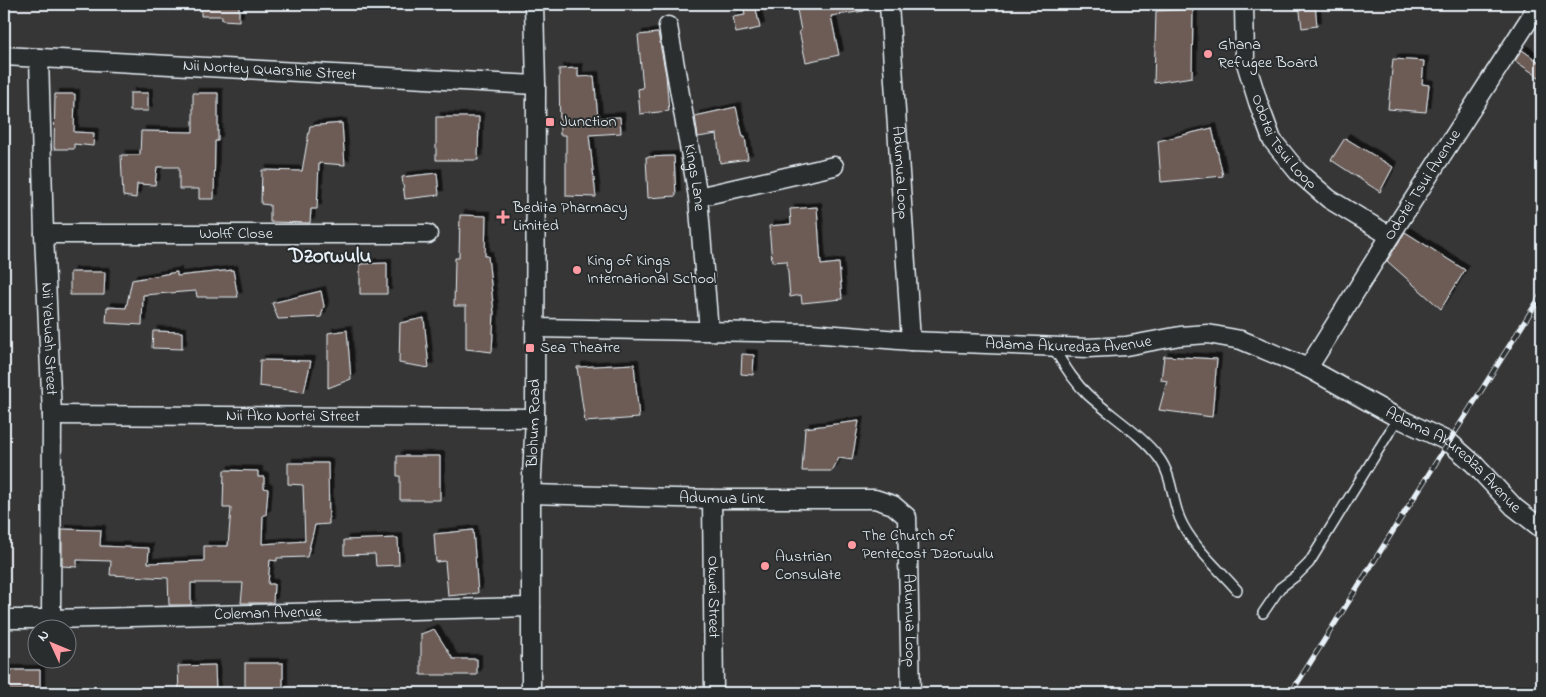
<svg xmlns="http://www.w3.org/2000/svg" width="1546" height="697" font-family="'Indie Flower',sans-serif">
<defs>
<filter id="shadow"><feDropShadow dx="4.5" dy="-4.5" stdDeviation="0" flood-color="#0009"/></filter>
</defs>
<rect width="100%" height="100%" fill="#373636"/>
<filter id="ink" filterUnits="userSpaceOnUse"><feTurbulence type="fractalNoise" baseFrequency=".02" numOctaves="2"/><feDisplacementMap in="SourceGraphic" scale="10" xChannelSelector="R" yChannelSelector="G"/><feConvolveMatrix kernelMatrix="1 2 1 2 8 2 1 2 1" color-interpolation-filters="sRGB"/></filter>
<g filter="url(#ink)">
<g fill="#6d5c56" stroke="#e8f1f8" filter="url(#shadow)">
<polygon points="201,4 239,4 239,21 222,20 222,16 201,16"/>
<polygon points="743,4 755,4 760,28 736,33 733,17 745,15"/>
<polygon points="796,4 812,4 812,6 830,4 864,4 864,11 831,16 839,55 806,62 799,31 801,31"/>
<polygon points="1299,4 1315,4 1317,26 1302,28"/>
<polygon points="1193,9 1192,77 1154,83 1156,11"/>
<polygon points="658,33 666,75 669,111 640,114 638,89 643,88 638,35"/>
<polygon points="1522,50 1542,64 1542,79 1515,61"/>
<polygon points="1393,59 1424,61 1422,84 1429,85 1426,112 1388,109"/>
<polygon points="578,68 578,77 594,76 598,118 620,117 621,133 589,135 596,197 566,196 566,135 560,135 559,69"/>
<rect x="130" y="93" width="18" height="18"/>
<polygon points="193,93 218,93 218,141 215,141 214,199 199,199 199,189 179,189 179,167 157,167 155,185 137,184 136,198 123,196 121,155 140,155 141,131 193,132"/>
<polygon points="55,94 75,94 74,132 94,133 93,146 74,144 74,149 54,149"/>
<polygon points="736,107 743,137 745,137 748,159 720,163 717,134 698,137 695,116"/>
<polygon points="436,117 479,117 478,160 436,160"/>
<polygon points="342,123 345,165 319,163 317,209 311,209 310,223 270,222 270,205 261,204 262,170 302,171 310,126"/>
<polygon points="1212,128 1223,176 1161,182 1158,141"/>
<polygon points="1345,138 1393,167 1380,192 1331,160"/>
<polygon points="674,156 676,196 648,198 646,157"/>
<polygon points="437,173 439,195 405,199 402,177"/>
<polygon points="817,207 821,265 839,263 842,299 802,303 801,295 790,297 787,261 772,262 769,226 791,224 790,209"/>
<polygon points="460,215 486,216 485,256 488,256 494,313 492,352 466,349 466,306 454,306 455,258 459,258"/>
<polygon points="1405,232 1465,270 1441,309 1387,261"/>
<polygon points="387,263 387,294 360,294 360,264"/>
<polygon points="233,270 238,297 197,297 196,291 143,295 142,325 106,323 107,307 126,308 132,280 177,272 177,276"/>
<polygon points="70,272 105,272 104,295 70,295"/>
<polygon points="321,291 324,306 321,317 278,319 272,303"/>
<polygon points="424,318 429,368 399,363 400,323"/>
<polygon points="347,330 351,379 328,388 328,333"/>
<polygon points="153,331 182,332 182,349 152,348"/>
<polygon points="742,354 754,355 753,375 741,374"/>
<polygon points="1164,356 1217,359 1212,417 1159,410 1167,381 1161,380"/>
<polygon points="260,360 311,361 304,392 259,386"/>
<polygon points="634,364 639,418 585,422 577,367"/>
<polygon points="859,421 852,460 839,458 832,471 802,471 805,428"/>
<polygon points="397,456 440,456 440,500 400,500 400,476 397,476"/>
<polygon points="288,463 328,463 329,524 315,525 307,557 277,558 277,561 270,560 268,584 274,584 273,603 241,603 243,583 191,583 191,605 169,605 168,578 110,575 111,561 77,560 77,567 62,566 62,529 101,530 100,546 149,548 148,563 204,561 204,546 228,546 231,508 223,508 224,470 258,471 258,477 264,477 264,488 268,489 266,515 263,515 262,544 305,541 303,485 288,484"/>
<polygon points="473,530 478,593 448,596 445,561 436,562 434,534"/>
<polygon points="398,538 399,565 376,566 375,554 344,555 344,540"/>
<polygon points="434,629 453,659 477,659 477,675 421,675 421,634"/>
<rect x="245" y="663" width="38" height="30"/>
<polygon points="215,665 216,693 179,693 178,666"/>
<polygon points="4,670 40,670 40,690 4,691"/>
</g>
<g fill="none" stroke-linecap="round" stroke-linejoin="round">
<defs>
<g id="service">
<path d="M1052 346C1063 363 1073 381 1088 395 1111 416 1140 433 1159 458 1172 475 1172 500 1180 519 1191 545 1219 569 1237 590"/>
<polyline points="1263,613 1280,588 1296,576 1309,563 1398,418"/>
</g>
<g id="minor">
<path id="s1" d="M889 4 911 341"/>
<path id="s2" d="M1244 4 1245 60 1258 102 1272 140 1298 172 1329 199 1390 236"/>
<path id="s3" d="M668 26 698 197 709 331"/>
<path id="s4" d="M4 56 536 85"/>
<path id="s5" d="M39 58 44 234 52 415 51 619"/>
<polyline points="698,197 834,166"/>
<path id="s6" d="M44 234H428"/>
<path id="s7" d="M535 328 811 333 911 341 1088 348 1126 346 1180 336 1208 334 1241 340 1308 368 1398 418 1449 442 1474 464 1514 507 1542 529"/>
<path id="s8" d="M1308 368 1390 236 1539 4"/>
<path id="s9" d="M52 415 535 418"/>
<path id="s10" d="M531 494 712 499H875L893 505 907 517 911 693"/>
<path id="s11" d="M712 499 714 693"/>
<path id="s12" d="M4 619H51L531 607"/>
<path id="s13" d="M531 693V494L535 418 536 85 534 4"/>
</g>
</defs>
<use href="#service" stroke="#e8f1f8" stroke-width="12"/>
<use href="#minor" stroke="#e8f1f8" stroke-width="21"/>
<use href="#service" stroke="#2a2d2e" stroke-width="9"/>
<use href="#minor" stroke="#2a2d2e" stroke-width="18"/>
<defs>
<polyline id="rail" points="1291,693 1542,294"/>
</defs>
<use href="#rail" stroke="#e8f1f8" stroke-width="5.5"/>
<use href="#rail" stroke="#2a2d2e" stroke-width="4" stroke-dasharray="11" stroke-linecap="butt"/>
</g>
</g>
<g fill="#ff9aa2" stroke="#2a2d2e" stroke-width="2">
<circle cx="1208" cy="54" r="5"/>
<rect x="545" y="117" width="10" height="10" rx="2.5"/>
<path d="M500.5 209.5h5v5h5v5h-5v5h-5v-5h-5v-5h5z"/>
<circle cx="577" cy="270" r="5"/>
<rect x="525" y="343" width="10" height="10" rx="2.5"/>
<circle cx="852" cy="545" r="5"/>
<circle cx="765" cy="566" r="5"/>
</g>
<g text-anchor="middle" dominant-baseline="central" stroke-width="4" stroke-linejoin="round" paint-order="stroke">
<g font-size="16" fill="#e8f1f8" stroke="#2a2d2e" text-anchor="start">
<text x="1218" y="45">Ghana<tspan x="1218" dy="18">Refugee Board</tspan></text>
<text x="560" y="122">Junction</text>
<text x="513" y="208">Bedita Pharmacy<tspan x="513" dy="18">Limited</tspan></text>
<text x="587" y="261">King of Kings<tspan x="587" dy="18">International School</tspan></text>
<text x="540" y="348">Sea Theatre</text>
<text x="862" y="536">The Church of<tspan x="862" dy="18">Pentecost Dzorwulu</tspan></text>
<text x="775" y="557">Austrian<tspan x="775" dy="18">Consulate</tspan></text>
</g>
<g font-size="16" fill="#e8f1f8" stroke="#2a2d2e">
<text stroke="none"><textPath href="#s4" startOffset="266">Nii Nortey Quarshie Street</textPath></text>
<text stroke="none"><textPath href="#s2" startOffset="148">Odotei Tsui Loop</textPath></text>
<text stroke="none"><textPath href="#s1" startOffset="169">Adumua Loop</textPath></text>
<text stroke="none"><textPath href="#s3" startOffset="154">Kings Lane</textPath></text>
<text stroke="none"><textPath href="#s8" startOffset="216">Odotei Tsui Avenue</textPath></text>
<text stroke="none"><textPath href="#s6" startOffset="192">Wolff Close</textPath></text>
<text stroke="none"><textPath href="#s5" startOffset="281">Nii Yebuah Street</textPath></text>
<text stroke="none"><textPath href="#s7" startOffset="534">Adama Akuredza Avenue</textPath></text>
<text stroke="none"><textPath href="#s9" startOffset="241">Nii Ako Nortei Street</textPath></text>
<text stroke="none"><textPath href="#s13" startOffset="270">Blohum Road</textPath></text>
<text stroke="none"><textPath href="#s7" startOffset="954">Adama Akuredza Avenue</textPath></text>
<text stroke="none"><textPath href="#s10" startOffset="191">Adumua Link</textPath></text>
<text stroke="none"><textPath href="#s11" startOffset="98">Okwei Street</textPath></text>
<text stroke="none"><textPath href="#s12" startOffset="264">Coleman Avenue</textPath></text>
<text stroke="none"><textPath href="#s10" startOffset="485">Adumua Loop</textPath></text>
</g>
<g font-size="21" font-weight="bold" fill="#e8f1f8" stroke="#2a2d2e">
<text x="330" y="257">Dzorwulu</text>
</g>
</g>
<rect width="1546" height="697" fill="none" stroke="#2a2d2e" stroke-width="20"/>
<rect x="10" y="10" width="1526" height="677" fill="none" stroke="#e8f1f8" stroke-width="2" filter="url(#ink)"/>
<g transform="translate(52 644) rotate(314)"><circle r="24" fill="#2a2d2e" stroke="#767b7f"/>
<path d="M0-4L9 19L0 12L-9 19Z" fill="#ff9aa2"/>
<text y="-8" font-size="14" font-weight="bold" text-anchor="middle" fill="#e8f1f8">N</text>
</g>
</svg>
